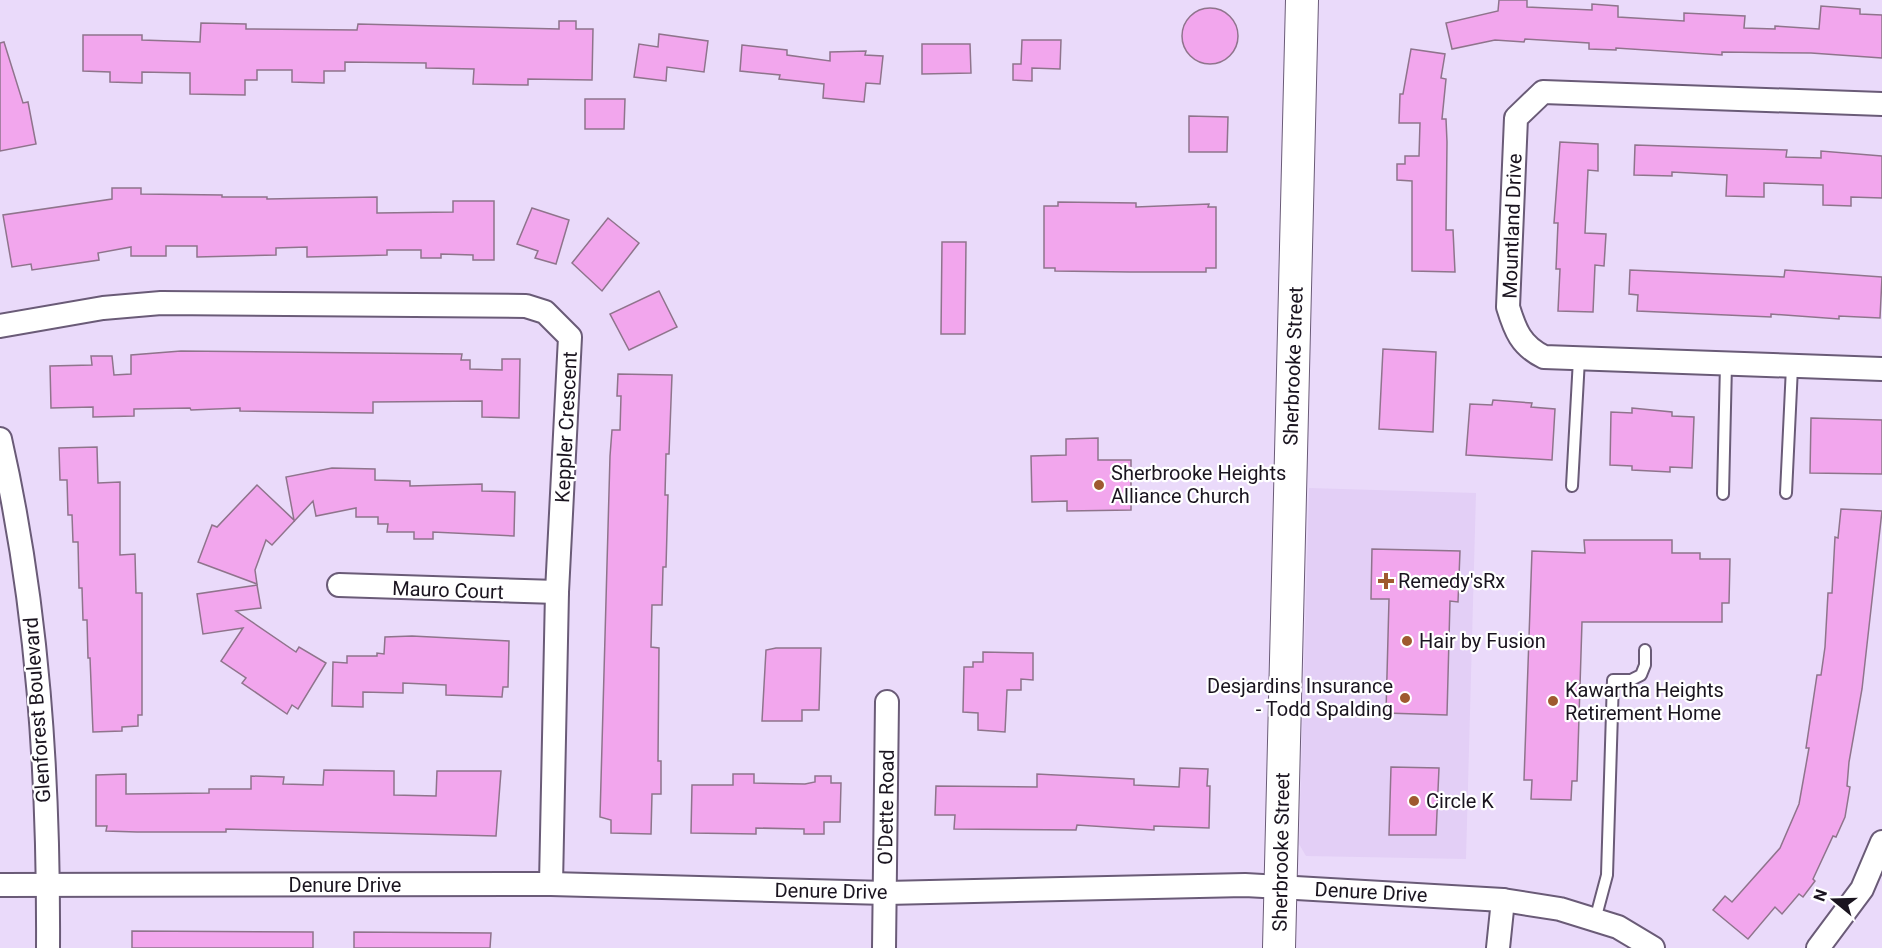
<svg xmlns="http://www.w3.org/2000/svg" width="1882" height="948" font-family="Roboto,sans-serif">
<rect width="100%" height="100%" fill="#eadafa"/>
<polygon fill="#e3cff6" points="1309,488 1476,493 1466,859 1306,856 1299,844"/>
<g fill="#f2a6ed" stroke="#8f748c" stroke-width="1.5">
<polygon points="1499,0 1527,0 1527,7 1592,10 1592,4 1618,6 1618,17 1684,21 1684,13 1745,16 1744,28 1775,29 1775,26 1819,29 1821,6 1860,9 1860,14 1882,15 1882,58 1811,53 1722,52 1722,55 1616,48 1616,50 1589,49 1589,43 1525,39 1524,42 1495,40 1452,49 1446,23 1498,11"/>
<circle cx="1210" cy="36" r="28"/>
<polygon points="559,21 576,21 576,29 593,29 592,80 528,79 528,85 473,84 474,69 426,68 426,63 345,62 345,71 324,71 324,83 292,82 292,70 257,70 257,80 245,80 245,95 190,94 190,73 142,72 142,83 110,82 110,72 83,71 83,35 142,35 142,40 200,42 201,23 246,24 246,29 357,30 358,24 559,29"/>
<polygon points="659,34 708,41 704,72 667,67 666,81 634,77 639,44 658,47"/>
<polygon points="1022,40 1061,40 1060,69 1032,68 1032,81 1013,80 1013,64 1021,64"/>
<polygon points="4,42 23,103 28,102 36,144 0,151 0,43"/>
<polygon points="922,44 970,44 971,73 922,74"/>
<polygon points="742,45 787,50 787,55 830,61 830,52 866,51 865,55 883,56 880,84 866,83 864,102 823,98 824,84 779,79 780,75 740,71"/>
<polygon points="1411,49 1445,54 1441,78 1446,79 1442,119 1446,119 1447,142 1446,230 1453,230 1455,272 1412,271 1412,181 1397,180 1397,164 1405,164 1405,156 1419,156 1420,123 1399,123 1400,94 1403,94"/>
<polygon points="585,99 625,99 624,129 585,129"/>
<polygon points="1189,116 1228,117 1227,152 1189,152"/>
<polygon points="1560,142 1598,144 1598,171 1588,170 1585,233 1606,234 1604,266 1595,265 1593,312 1558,311 1560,269 1556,269 1558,223 1554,223"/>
<polygon points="1635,145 1787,150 1786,157 1821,158 1821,151 1882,156 1882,198 1851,197 1851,206 1823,205 1823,185 1764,183 1764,197 1726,196 1727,175 1672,172 1672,176 1634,175"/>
<polygon points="112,188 141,188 141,194 222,195 222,197 267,197 267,199 377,197 377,213 453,212 453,201 494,201 494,260 473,260 473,255 441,254 441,258 421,258 421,250 387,250 387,255 307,257 307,247 276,248 276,255 197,257 197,246 166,246 166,256 131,256 131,247 98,253 99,260 32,270 31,264 12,267 3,215 112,199"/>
<polygon points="1058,202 1136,203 1136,207 1209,204 1208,207 1216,207 1216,268 1206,268 1206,272 1130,272 1055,271 1055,268 1044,268 1044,206 1058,206"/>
<polygon points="532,208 569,220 556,264 535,258 538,251 517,244"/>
<polygon points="608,218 639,243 602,291 572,263"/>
<polygon points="942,242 966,242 965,334 941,334"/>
<polygon points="1630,270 1784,277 1785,270 1882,277 1880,318 1839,316 1839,319 1771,314 1771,317 1637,311 1638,295 1629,294"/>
<polygon points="659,291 677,327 629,350 610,314"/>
<polygon points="1383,349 1436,352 1433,432 1379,429"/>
<polygon points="181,351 462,354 461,360 470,360 470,369 502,370 502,359 520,359 519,418 482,417 482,401 373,402 373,413 240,411 240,408 191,410 190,408 134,409 134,416 93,417 93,407 51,408 50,366 92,365 91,356 112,356 114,375 131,374 131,355"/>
<polygon points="618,374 672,375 669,454 666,454 665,495 668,495 666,567 663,567 662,605 652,605 651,647 659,648 658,761 661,761 661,794 652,794 651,834 611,833 611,820 600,817 610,456 612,430 620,430 621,396 617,396"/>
<polygon points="1493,400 1532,403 1531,407 1555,409 1552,460 1466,455 1470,404 1492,405"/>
<polygon points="1632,408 1672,412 1672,416 1694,417 1692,468 1670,467 1670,472 1632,470 1632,466 1610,465 1611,412 1632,413"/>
<polygon points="1811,418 1882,420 1882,474 1810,473"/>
<polygon points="1098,438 1098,460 1131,460 1131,510 1067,511 1067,501 1032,502 1031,456 1066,455 1066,439"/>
<polygon points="97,447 98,483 120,482 120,555 135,554 136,593 142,593 142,715 138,715 138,726 122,727 122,731 93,732 90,658 88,658 87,620 83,620 82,588 79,588 78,542 73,542 72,515 68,515 67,480 60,480 59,448"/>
<polygon points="332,468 375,469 375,480 410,481 410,486 482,484 482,491 515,492 514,536 433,532 433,539 414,539 414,532 387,532 388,524 378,524 378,517 356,517 356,508 316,516 313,501 272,545 266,540 255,570 257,584 198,562 212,525 217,527 257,485 294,520 286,477"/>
<polygon points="1841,509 1882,511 1862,689 1849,762 1847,786 1850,787 1845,817 1836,837 1833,836 1813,879 1815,881 1803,897 1799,894 1782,914 1775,907 1748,939 1713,910 1725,896 1732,902 1780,848 1799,804 1809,748 1806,748 1817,675 1821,675 1825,647 1828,593 1832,593 1835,537 1838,538"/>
<polygon points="1584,540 1672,540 1672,553 1700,553 1700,559 1730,559 1729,603 1722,603 1722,622 1582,622 1577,781 1572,781 1571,800 1531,799 1532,780 1524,780 1532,551 1585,553"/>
<polygon points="1372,549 1460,551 1458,602 1450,601 1447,715 1386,713 1389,599 1371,599"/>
<polygon points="257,585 261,608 236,611 296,652 299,647 326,663 298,709 292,705 287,714 242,683 246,678 221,661 243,628 203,634 197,594"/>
<polygon points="412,636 509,641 508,687 503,687 502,697 446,695 446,685 403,683 403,693 363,692 363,707 332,706 333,662 347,663 347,656 377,656 377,653 384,654 385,637"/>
<polygon points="776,648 821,648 819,710 802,710 802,721 762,721 766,650"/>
<polygon points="983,652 1033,653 1033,680 1021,679 1021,690 1007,690 1005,732 978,730 978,713 963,712 964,667 973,667 973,662 983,662"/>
<polygon points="1391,767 1439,768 1436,835 1389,835"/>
<polygon points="1180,768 1208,769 1207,786 1210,786 1209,828 1154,826 1154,830 1077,825 1076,830 954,829 955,815 935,815 936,786 1037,787 1037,774 1134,779 1134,785 1179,787"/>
<polygon points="324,770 394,771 394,795 436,796 437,771 501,771 496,836 226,829 226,832 137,832 106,831 107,826 96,826 96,775 126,774 126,794 209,793 209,789 251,789 251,776 284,777 283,784 323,785"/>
<polygon points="733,774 754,774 754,783 805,784 815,782 815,776 831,776 831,783 841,783 840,822 824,822 824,834 804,834 804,829 756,828 756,834 691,833 692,785 733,785"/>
<polygon points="132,931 313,932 313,948 132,948"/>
<polygon points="354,932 491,933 490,948 354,948"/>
</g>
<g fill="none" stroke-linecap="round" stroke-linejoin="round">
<defs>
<g id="service">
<polyline points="1572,486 1579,359"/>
<polyline points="1786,493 1792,367"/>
<polyline points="1723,494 1726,364"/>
<polyline points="1595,920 1607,875 1613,680 1631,680 1641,675 1645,665 1645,650"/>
</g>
<g id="minor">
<path d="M1882 104 1543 92 1516 118 1508 307C1515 330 1521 346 1544 357L1882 369"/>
<polyline points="0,326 103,308 161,303 526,306 545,312 570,337 557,592 551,884"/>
<path d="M0 439C38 606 49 777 48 948"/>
<polyline points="339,585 557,592"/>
<polyline points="0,885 551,884 886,893 1245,885 1503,900 1560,909 1618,927 1653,948"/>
<polyline points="884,948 887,702"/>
<polyline points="1498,948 1503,900"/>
<polyline points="1818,948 1862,889 1882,842"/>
</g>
<polyline id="secondary" points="1279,948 1302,0"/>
</defs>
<use href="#service" stroke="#6a5b77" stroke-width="14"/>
<use href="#minor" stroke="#6a5b77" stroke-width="26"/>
<use href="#secondary" stroke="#6a5b77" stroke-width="34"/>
<use href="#service" stroke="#fff" stroke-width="10"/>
<use href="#minor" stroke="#fff" stroke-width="22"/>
<use href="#secondary" stroke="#fff" stroke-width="32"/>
</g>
<g fill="#9f592f" stroke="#fff" stroke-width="2">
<circle cx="1099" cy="485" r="6"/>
<path d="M1383 572h6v6h6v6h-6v6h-6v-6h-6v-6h6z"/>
<circle cx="1407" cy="641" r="6"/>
<circle cx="1405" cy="698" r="6"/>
<circle cx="1553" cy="701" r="6"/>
<circle cx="1414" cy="801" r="6"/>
</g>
<g text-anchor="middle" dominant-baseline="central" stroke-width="4.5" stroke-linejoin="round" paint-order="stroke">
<g font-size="20" fill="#1a141f" stroke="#fff">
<text transform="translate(1512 226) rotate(-88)">Mountland Drive</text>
<text transform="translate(1293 366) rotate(-88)">Sherbrooke Street</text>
<text transform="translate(566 427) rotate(-87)">Keppler Crescent</text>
<text transform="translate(448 590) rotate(2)">Mauro Court</text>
<text transform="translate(37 710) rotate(-94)">Glenforest Boulevard</text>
<text transform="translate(886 807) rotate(-89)">O'Dette Road</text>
<text transform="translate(1281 852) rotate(-89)">Sherbrooke Street</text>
<text x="345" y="885">Denure Drive</text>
<text transform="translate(831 891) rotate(1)">Denure Drive</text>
<text transform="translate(1371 892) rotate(3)">Denure Drive</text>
</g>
<g font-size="20" fill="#1a141f" stroke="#fff" text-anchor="start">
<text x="1111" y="473">Sherbrooke Heights<tspan x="1111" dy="23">Alliance Church</tspan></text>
<text x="1398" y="581">Remedy'sRx</text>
<text x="1419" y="641">Hair by Fusion</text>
<text x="1393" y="686" text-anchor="end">Desjardins Insurance<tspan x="1393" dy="23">- Todd Spalding</tspan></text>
<text x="1565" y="690">Kawartha Heights<tspan x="1565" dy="23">Retirement Home</tspan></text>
<text x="1426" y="801">Circle K</text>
</g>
</g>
<g transform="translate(1834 900) rotate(289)" stroke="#ffffff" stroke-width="4.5" paint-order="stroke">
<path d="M0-4.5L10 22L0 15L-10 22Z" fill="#1a141f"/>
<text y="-9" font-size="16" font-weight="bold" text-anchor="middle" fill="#1a141f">N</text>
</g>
</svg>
